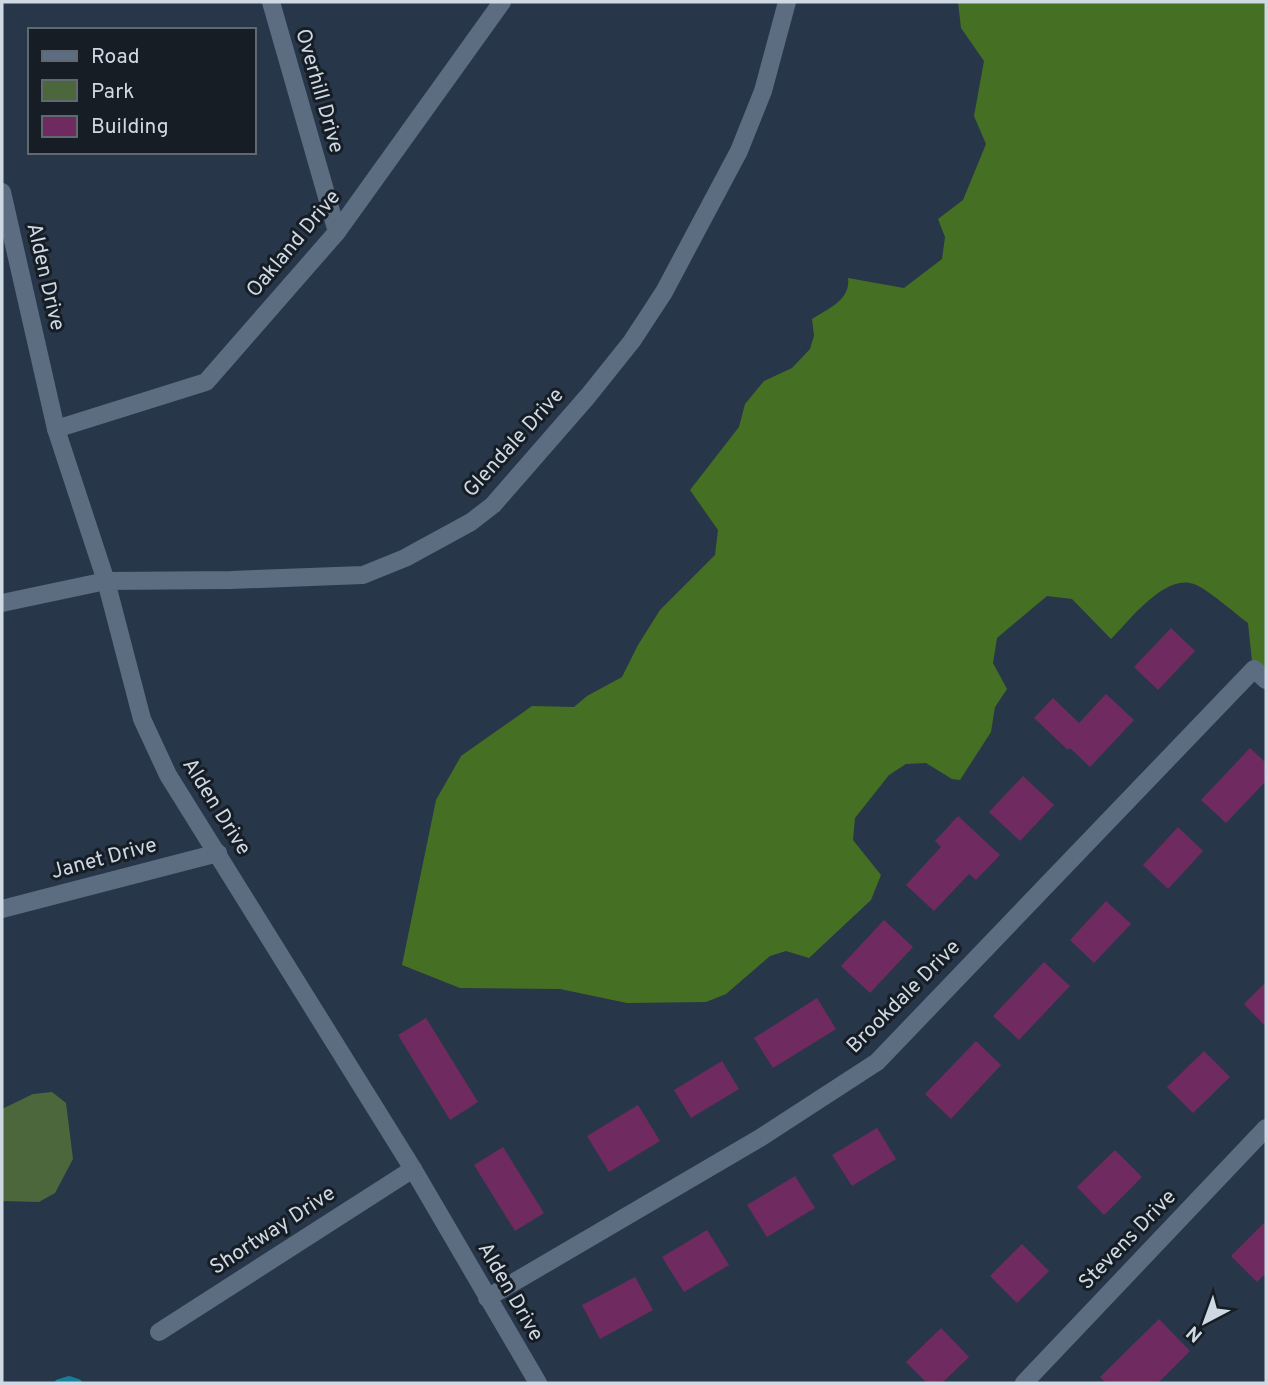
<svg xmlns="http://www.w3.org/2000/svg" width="1268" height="1385" font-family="Overpass,sans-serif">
<rect width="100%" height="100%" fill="#273648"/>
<polygon fill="#4c673b" points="52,1092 66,1103 73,1159 55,1193 39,1202 2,1201 2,1109 33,1094"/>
<path fill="#457023" d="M958 2H1266V667L1260 674 1253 671 1248 623C1236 614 1206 588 1194 584 1165 573 1129 621 1111 639L1072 599 1047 596 997 638 993 663 1007 689 995 707 991 732 960 780 952 779 926 763 906 764 889 775 855 818 853 840 881 875 871 900 809 958 786 951 770 956 726 994 706 1002 627 1003 560 989 460 988 402 965 436 800 461 756 532 706 574 707 587 696 622 677 638 645 660 610 715 555 718 530 690 490 739 427 745 404 764 381 792 368 810 349 814 336 812 319C828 309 851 300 848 278L904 288 942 259 945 237 938 219 963 200 986 144 974 116 984 61 961 28Z"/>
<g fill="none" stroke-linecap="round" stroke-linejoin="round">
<polyline stroke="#197e97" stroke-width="8" points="59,1383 69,1380 78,1383"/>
</g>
<g fill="#6f2b5f">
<polygon points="1171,628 1195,651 1158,690 1134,667"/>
<polygon points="1106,694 1134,720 1090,767 1070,748 1068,750 1034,718 1053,698 1079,723"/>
<polygon points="1250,748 1266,763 1266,781 1226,823 1201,800"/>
<polygon points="1023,776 1054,805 1020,841 989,812"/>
<polygon points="958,816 1000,855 976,880 969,874 934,911 906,885 941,847 935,841"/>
<polygon points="1178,827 1203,851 1168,889 1143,865"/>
<polygon points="1106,901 1131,924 1094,963 1070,940"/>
<polygon points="884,920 913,947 870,993 841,966"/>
<polygon points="1044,962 1070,986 1019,1040 993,1016"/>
<polygon points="1266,982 1266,1027 1244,1004"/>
<polygon points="817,998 836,1029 773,1068 754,1038"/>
<polygon points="426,1018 478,1102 450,1120 398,1035"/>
<polygon points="976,1041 1001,1065 951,1119 925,1094"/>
<polygon points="1204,1051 1230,1077 1193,1113 1167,1087"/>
<polygon points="722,1061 739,1089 691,1118 674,1090"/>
<polygon points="638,1105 660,1141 609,1172 587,1136"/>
<polygon points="877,1128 896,1159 852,1186 832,1155"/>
<polygon points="503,1147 544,1213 515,1231 474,1165"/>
<polygon points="1115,1150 1142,1177 1104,1215 1077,1187"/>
<polygon points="795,1176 815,1208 767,1237 747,1205"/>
<polygon points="1266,1221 1266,1273 1257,1282 1231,1256"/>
<polygon points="707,1230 729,1265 684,1292 662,1257"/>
<polygon points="1022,1244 1049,1271 1017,1303 990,1276"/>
<polygon points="635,1277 653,1310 600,1339 582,1305"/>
<polygon points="1159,1319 1190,1351 1158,1383 1106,1383 1100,1377"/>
<polygon points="941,1328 969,1357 942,1383 927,1383 906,1362"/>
</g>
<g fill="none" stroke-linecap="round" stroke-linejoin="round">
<g stroke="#5c6c81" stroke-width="18">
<polyline points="271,2 337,232"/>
<polyline points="2,192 56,429 106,581 142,719 168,775 413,1169 538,1383"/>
<polyline points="56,429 206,382 337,232 502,2"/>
<polyline points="2,603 106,581 231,580 363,575 405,558 471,522 493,505 588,396 632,341 664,292 739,151 763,91 787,2"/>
<polyline points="2,909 218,853"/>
<polyline points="487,1298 760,1138 877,1062 1254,669 1266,680"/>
<polyline points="159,1332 413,1169"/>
<polyline points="1024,1383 1266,1128"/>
</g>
</g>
<g text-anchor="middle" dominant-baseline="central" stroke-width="6" stroke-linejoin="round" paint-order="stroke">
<g font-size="21" fill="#cfd9e4" stroke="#161d25">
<text transform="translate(319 91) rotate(74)">Overhill Drive</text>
<text transform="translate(294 244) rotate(-50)">Oakland Drive</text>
<text transform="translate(45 277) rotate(77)">Alden Drive</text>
<text transform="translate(514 443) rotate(-48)">Glendale Drive</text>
<text transform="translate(216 807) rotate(58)">Alden Drive</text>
<text transform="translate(104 859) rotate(-15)">Janet Drive</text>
<text transform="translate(904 997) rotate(-45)">Brookdale Drive</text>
<text transform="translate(273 1231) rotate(-33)">Shortway Drive</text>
<text transform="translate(1128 1240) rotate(-46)">Stevens Drive</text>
<text transform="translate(510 1292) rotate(60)">Alden Drive</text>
</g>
</g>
<rect width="1268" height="1385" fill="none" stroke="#cfd9e4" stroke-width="7"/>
<rect x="28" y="28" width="228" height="126" fill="#161d25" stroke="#606871" stroke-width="2"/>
<rect x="42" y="51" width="35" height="10" fill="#5c6c81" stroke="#606871" stroke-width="2"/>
<text x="91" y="63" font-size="21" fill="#cfd9e4">Road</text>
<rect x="42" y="80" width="35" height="21" fill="#4c673b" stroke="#606871" stroke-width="2"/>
<text x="91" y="98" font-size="21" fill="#cfd9e4">Park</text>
<rect x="42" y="116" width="35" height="21" fill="#6f2b5f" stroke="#606871" stroke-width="2"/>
<text x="91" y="133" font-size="21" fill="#cfd9e4">Building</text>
<g transform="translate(1205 1322) rotate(221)" stroke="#161d25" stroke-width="5" paint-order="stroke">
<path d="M0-5L12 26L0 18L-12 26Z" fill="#cfd9e4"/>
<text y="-10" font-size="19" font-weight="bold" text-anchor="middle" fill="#cfd9e4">N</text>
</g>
</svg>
